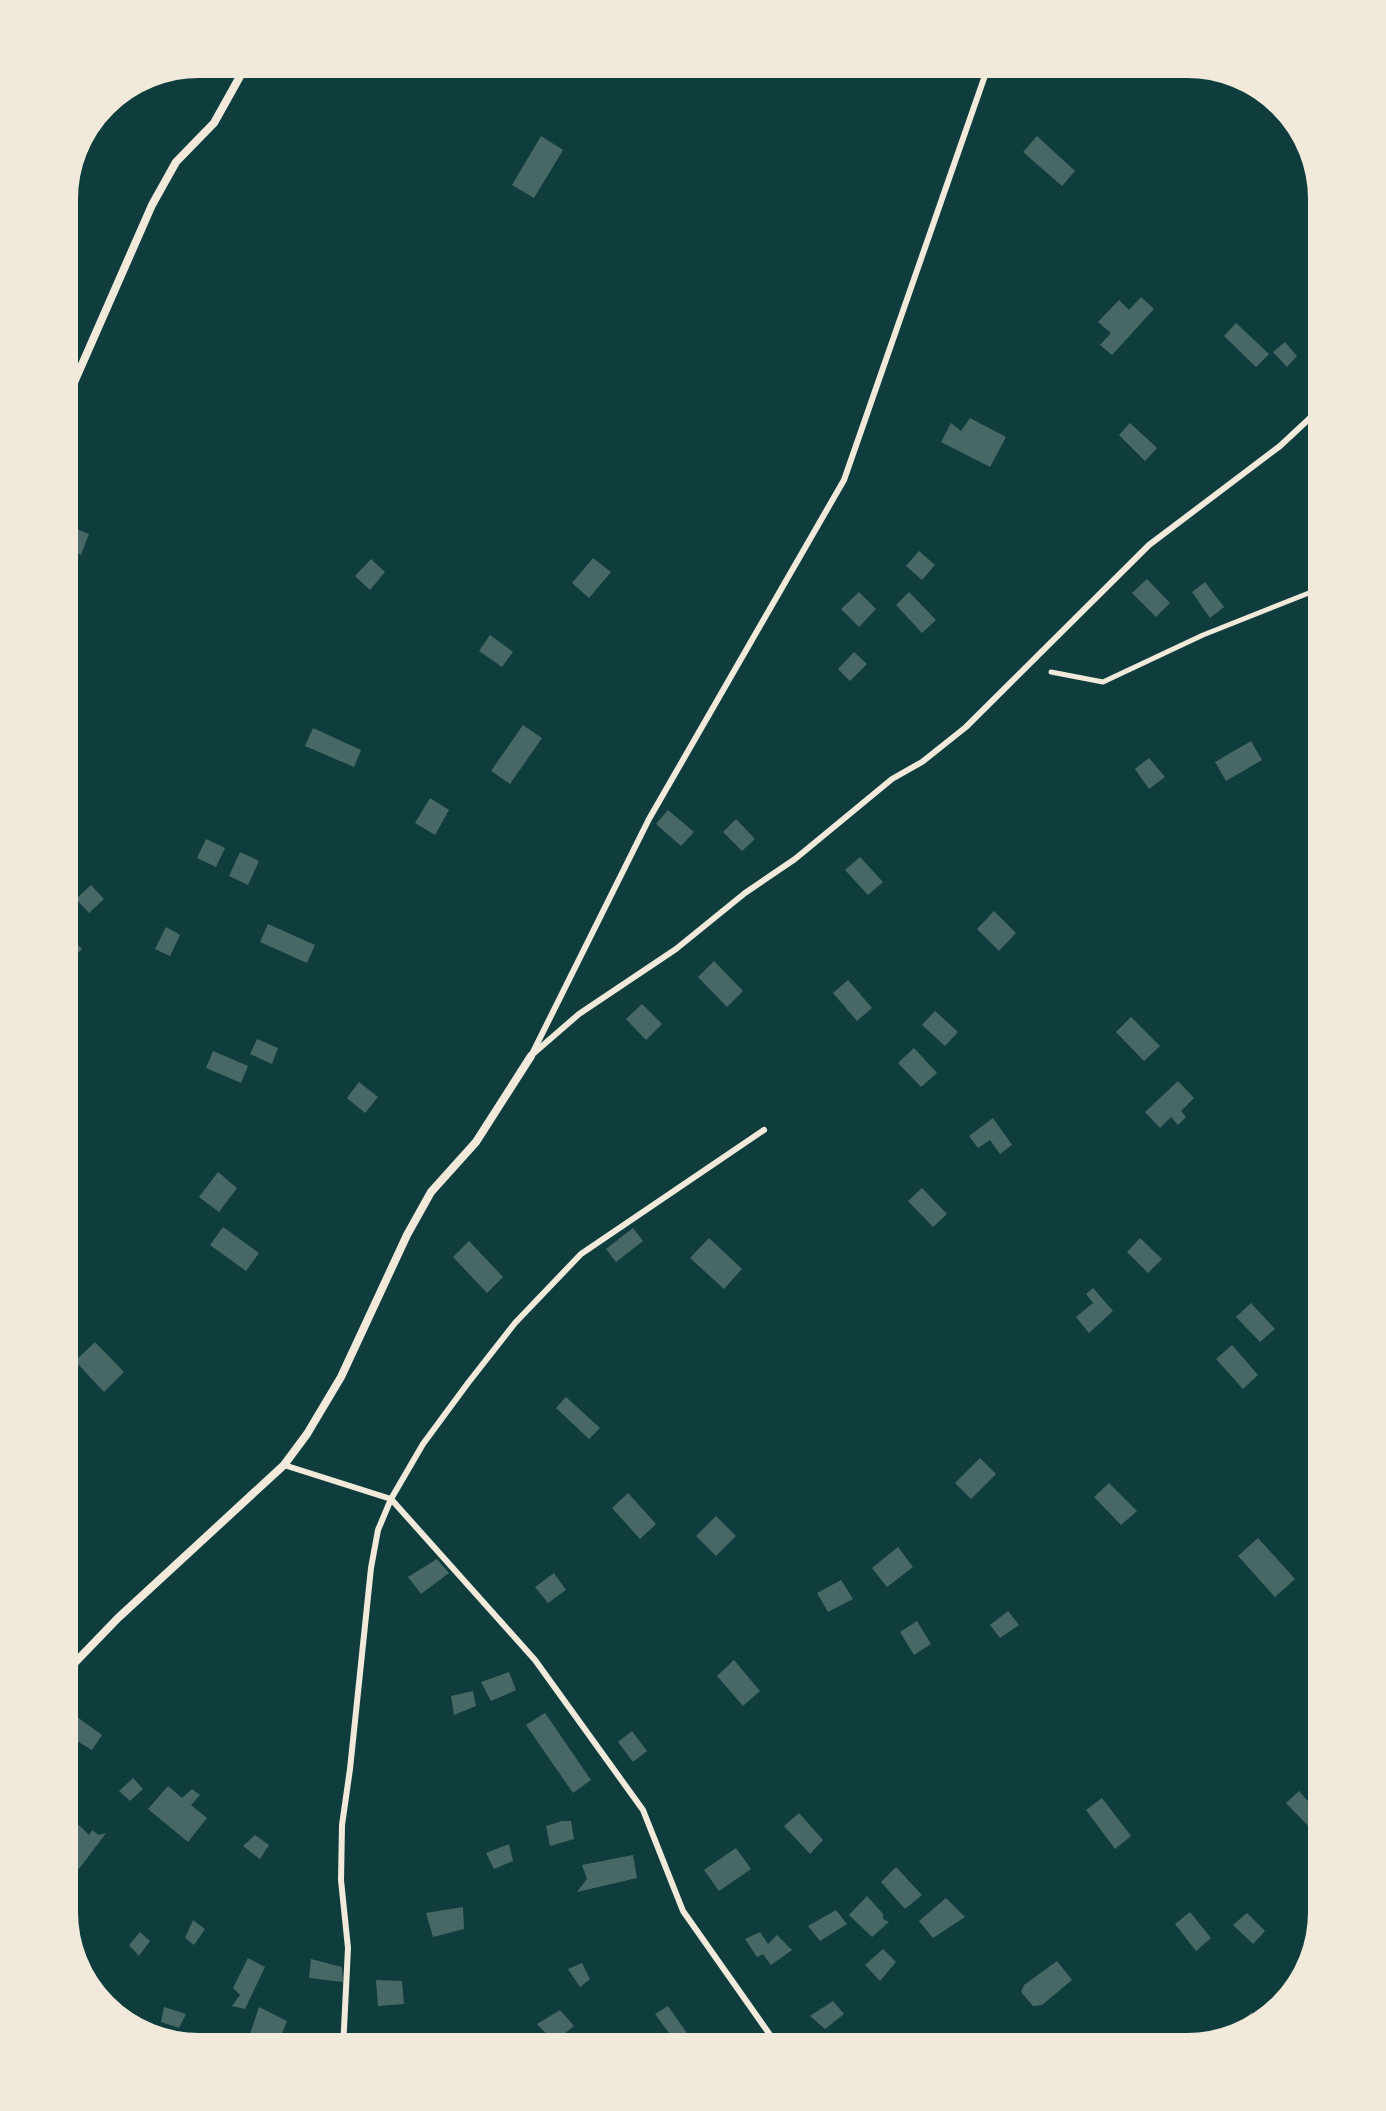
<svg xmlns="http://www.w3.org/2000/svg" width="1386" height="2111" font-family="'Exo 2',sans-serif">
<rect width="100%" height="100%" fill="#0f3d3e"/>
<g fill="#486865">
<polygon points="541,136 563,150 534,198 512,185"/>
<polygon points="1037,136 1075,171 1062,186 1023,152"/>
<polygon points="1141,297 1154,309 1112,355 1100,345 1111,333 1098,322 1119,300 1129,310"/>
<polygon points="1236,323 1269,354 1256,367 1224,336"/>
<polygon points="1285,342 1297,356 1287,367 1273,352"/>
<polygon points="970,418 1006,437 990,467 941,442 951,423 961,431"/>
<polygon points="1130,423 1157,448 1145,461 1119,435"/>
<polygon points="62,523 89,534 81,555 62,547"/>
<polygon points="919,551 935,565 922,580 906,566"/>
<polygon points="593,558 611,572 589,598 572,583"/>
<polygon points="371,559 385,572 370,590 355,576"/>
<polygon points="1147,579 1170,603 1156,617 1132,593"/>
<polygon points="1205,582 1224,607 1210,618 1192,592"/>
<polygon points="859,592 876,609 859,627 841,609"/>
<polygon points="909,592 936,620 922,633 896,605"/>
<polygon points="490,635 513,652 502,667 479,651"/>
<polygon points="854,652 867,664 850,681 838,669"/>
<polygon points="523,725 542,738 510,784 491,771"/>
<polygon points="313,728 361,750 354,767 305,746"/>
<polygon points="1251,741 1262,760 1226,781 1215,762"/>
<polygon points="1149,758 1165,777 1149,789 1135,769"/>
<polygon points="1318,785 1324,793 1324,812 1308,793"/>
<polygon points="430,798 449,810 435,835 415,823"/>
<polygon points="668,810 694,832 681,846 656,824"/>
<polygon points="736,819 755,839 742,851 723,832"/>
<polygon points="206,839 225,848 216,867 197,858"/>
<polygon points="240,852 259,861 248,885 229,876"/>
<polygon points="860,857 883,882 868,895 845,870"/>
<polygon points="91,885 104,899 89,913 76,899"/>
<polygon points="994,911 1016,933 999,951 977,929"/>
<polygon points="268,924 315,945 307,963 260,942"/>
<polygon points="166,927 180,935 170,956 155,949"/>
<polygon points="62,929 82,949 71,960 62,952"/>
<polygon points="714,961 743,991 727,1007 698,977"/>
<polygon points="848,980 872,1008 857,1021 833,993"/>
<polygon points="642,1004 662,1024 646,1040 626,1019"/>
<polygon points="935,1011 958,1032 945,1046 922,1025"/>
<polygon points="1131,1017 1160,1046 1144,1061 1116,1032"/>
<polygon points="257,1039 278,1048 272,1064 250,1054"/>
<polygon points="914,1048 937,1073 921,1087 898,1063"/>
<polygon points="213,1051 248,1066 241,1083 206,1068"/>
<polygon points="1178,1081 1194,1098 1181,1111 1186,1117 1178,1125 1171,1117 1160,1128 1145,1112"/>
<polygon points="359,1082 378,1097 365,1113 347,1098"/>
<polygon points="993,1118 1012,1145 1000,1154 990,1140 978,1148 969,1136"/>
<polygon points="218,1172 237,1188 219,1212 199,1197"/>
<polygon points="922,1188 947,1214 933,1227 908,1201"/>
<polygon points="223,1227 259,1253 246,1271 210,1245"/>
<polygon points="633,1228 643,1241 616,1262 606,1249"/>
<polygon points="709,1238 742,1269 724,1289 690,1258"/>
<polygon points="1140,1238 1162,1259 1148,1273 1127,1252"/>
<polygon points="469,1241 503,1277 487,1293 453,1257"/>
<polygon points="1093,1288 1113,1311 1089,1333 1076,1317 1093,1303 1086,1294"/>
<polygon points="1251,1303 1275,1329 1260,1342 1236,1317"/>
<polygon points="95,1342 124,1372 104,1392 75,1361"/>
<polygon points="1232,1345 1258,1375 1243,1389 1216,1359"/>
<polygon points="566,1397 600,1428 589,1439 556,1408"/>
<polygon points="980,1458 996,1474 971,1499 955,1483"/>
<polygon points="62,1467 77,1484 62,1496"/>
<polygon points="1109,1483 1137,1511 1121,1525 1094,1497"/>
<polygon points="628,1493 656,1524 640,1539 612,1508"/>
<polygon points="716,1516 736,1536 716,1556 696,1536"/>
<polygon points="1258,1538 1295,1579 1275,1597 1238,1556"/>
<polygon points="898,1547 913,1567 887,1587 872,1568"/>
<polygon points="437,1559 449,1573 421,1594 408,1577"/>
<polygon points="554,1573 566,1590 548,1603 535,1587"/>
<polygon points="841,1580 853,1599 828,1612 817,1593"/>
<polygon points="1008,1611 1019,1625 1000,1638 990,1625"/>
<polygon points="917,1621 931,1644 914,1655 900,1632"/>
<polygon points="734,1660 760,1691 743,1706 717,1676"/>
<polygon points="509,1672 516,1690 491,1701 481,1682"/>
<polygon points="473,1691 476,1706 454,1715 451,1696"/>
<polygon points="66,1709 102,1735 92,1750 62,1732 62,1716"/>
<polygon points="545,1713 591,1780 573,1793 526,1725"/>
<polygon points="632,1731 647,1751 633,1762 618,1742"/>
<polygon points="133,1778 143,1789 130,1801 119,1791"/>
<polygon points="168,1786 182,1798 192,1789 200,1795 191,1805 207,1818 188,1842 148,1809"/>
<polygon points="1299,1791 1323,1818 1311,1829 1286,1803"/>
<polygon points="1102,1798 1131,1836 1115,1849 1086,1810"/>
<polygon points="799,1813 823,1840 810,1854 784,1826"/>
<polygon points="562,1821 571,1821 574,1839 550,1846 546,1826"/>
<polygon points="79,1825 89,1835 92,1830 99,1835 106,1833 79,1869 62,1853 62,1844"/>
<polygon points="255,1835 269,1845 260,1859 243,1846"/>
<polygon points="509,1844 513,1861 494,1869 486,1853"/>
<polygon points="736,1848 751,1869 719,1891 704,1870"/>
<polygon points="633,1855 637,1878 577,1892 587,1879 582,1865"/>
<polygon points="896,1867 922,1895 905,1909 881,1882"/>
<polygon points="867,1896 883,1914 883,1919 889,1922 872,1937 849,1915"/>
<polygon points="946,1898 965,1917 933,1938 919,1921"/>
<polygon points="463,1907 464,1929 433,1937 426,1913"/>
<polygon points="836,1910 847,1924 820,1941 808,1926"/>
<polygon points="1190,1912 1211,1938 1196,1951 1175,1924"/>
<polygon points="1247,1913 1265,1931 1253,1944 1233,1925"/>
<polygon points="193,1920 205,1929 194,1945 185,1938"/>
<polygon points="140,1932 150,1941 139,1956 129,1945"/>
<polygon points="760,1932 768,1944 777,1935 792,1950 771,1965 763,1954 757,1957 745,1939"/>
<polygon points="883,1949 896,1962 880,1981 865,1965"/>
<polygon points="248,1958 265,1967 245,2009 232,2006 240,1995 233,1988"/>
<polygon points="311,1959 342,1967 343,1982 309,1978"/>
<polygon points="1057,1961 1072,1980 1042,2005 1033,2006 1021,1992 1024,1985"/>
<polygon points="582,1963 590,1979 580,1987 568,1969"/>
<polygon points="376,1980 402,1981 404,2004 378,2006"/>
<polygon points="833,2001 844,2014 825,2029 810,2016"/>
<polygon points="668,2006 689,2036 677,2044 655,2014"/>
<polygon points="164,2007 186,2014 179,2028 161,2022"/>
<polygon points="259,2007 287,2021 277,2046 284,2049 245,2049"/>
<polygon points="560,2010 574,2026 554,2042 537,2024"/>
<polygon points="1252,2012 1261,2023 1245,2035 1236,2025"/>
<polygon points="141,2028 159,2035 158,2038 139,2031"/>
</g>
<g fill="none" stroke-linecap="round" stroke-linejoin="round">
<polyline stroke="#f1e9da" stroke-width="5" points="1051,672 1103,682 1203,635 1324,587"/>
<g stroke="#f1e9da" stroke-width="6">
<polyline points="534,1053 579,1014 676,949 745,893 795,859 892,779 922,762 966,727 1149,545 1280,446 1324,405"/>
<polyline points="531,1056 649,819 844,480 989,64"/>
<polyline points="284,1465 391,1499 535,1660 643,1810 683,1911 780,2049"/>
<polyline points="343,2049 348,1948 341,1880 342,1825 350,1769 371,1568 378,1530 391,1499 423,1444 468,1383 515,1323 581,1254 764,1130"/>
</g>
<g stroke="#f1e9da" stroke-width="8">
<polyline points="62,410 152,205 176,162 214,123 243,71"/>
<polyline points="62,1676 118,1618 284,1465 307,1434 341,1377 407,1235 431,1192 476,1142 531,1056"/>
</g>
</g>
<path d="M0 0H1386V2111H0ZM199 76H1187A123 123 0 0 1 1310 199V1912A123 123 0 0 1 1187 2035H199A123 123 0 0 1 76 1912V199A123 123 0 0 1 199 76Z" fill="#f1e9da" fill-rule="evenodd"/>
<path fill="none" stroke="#f1e9da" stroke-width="4" d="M199 76H1187A123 123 0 0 1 1310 199V1912A123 123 0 0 1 1187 2035H199A123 123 0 0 1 76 1912V199A123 123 0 0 1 199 76Z"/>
</svg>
